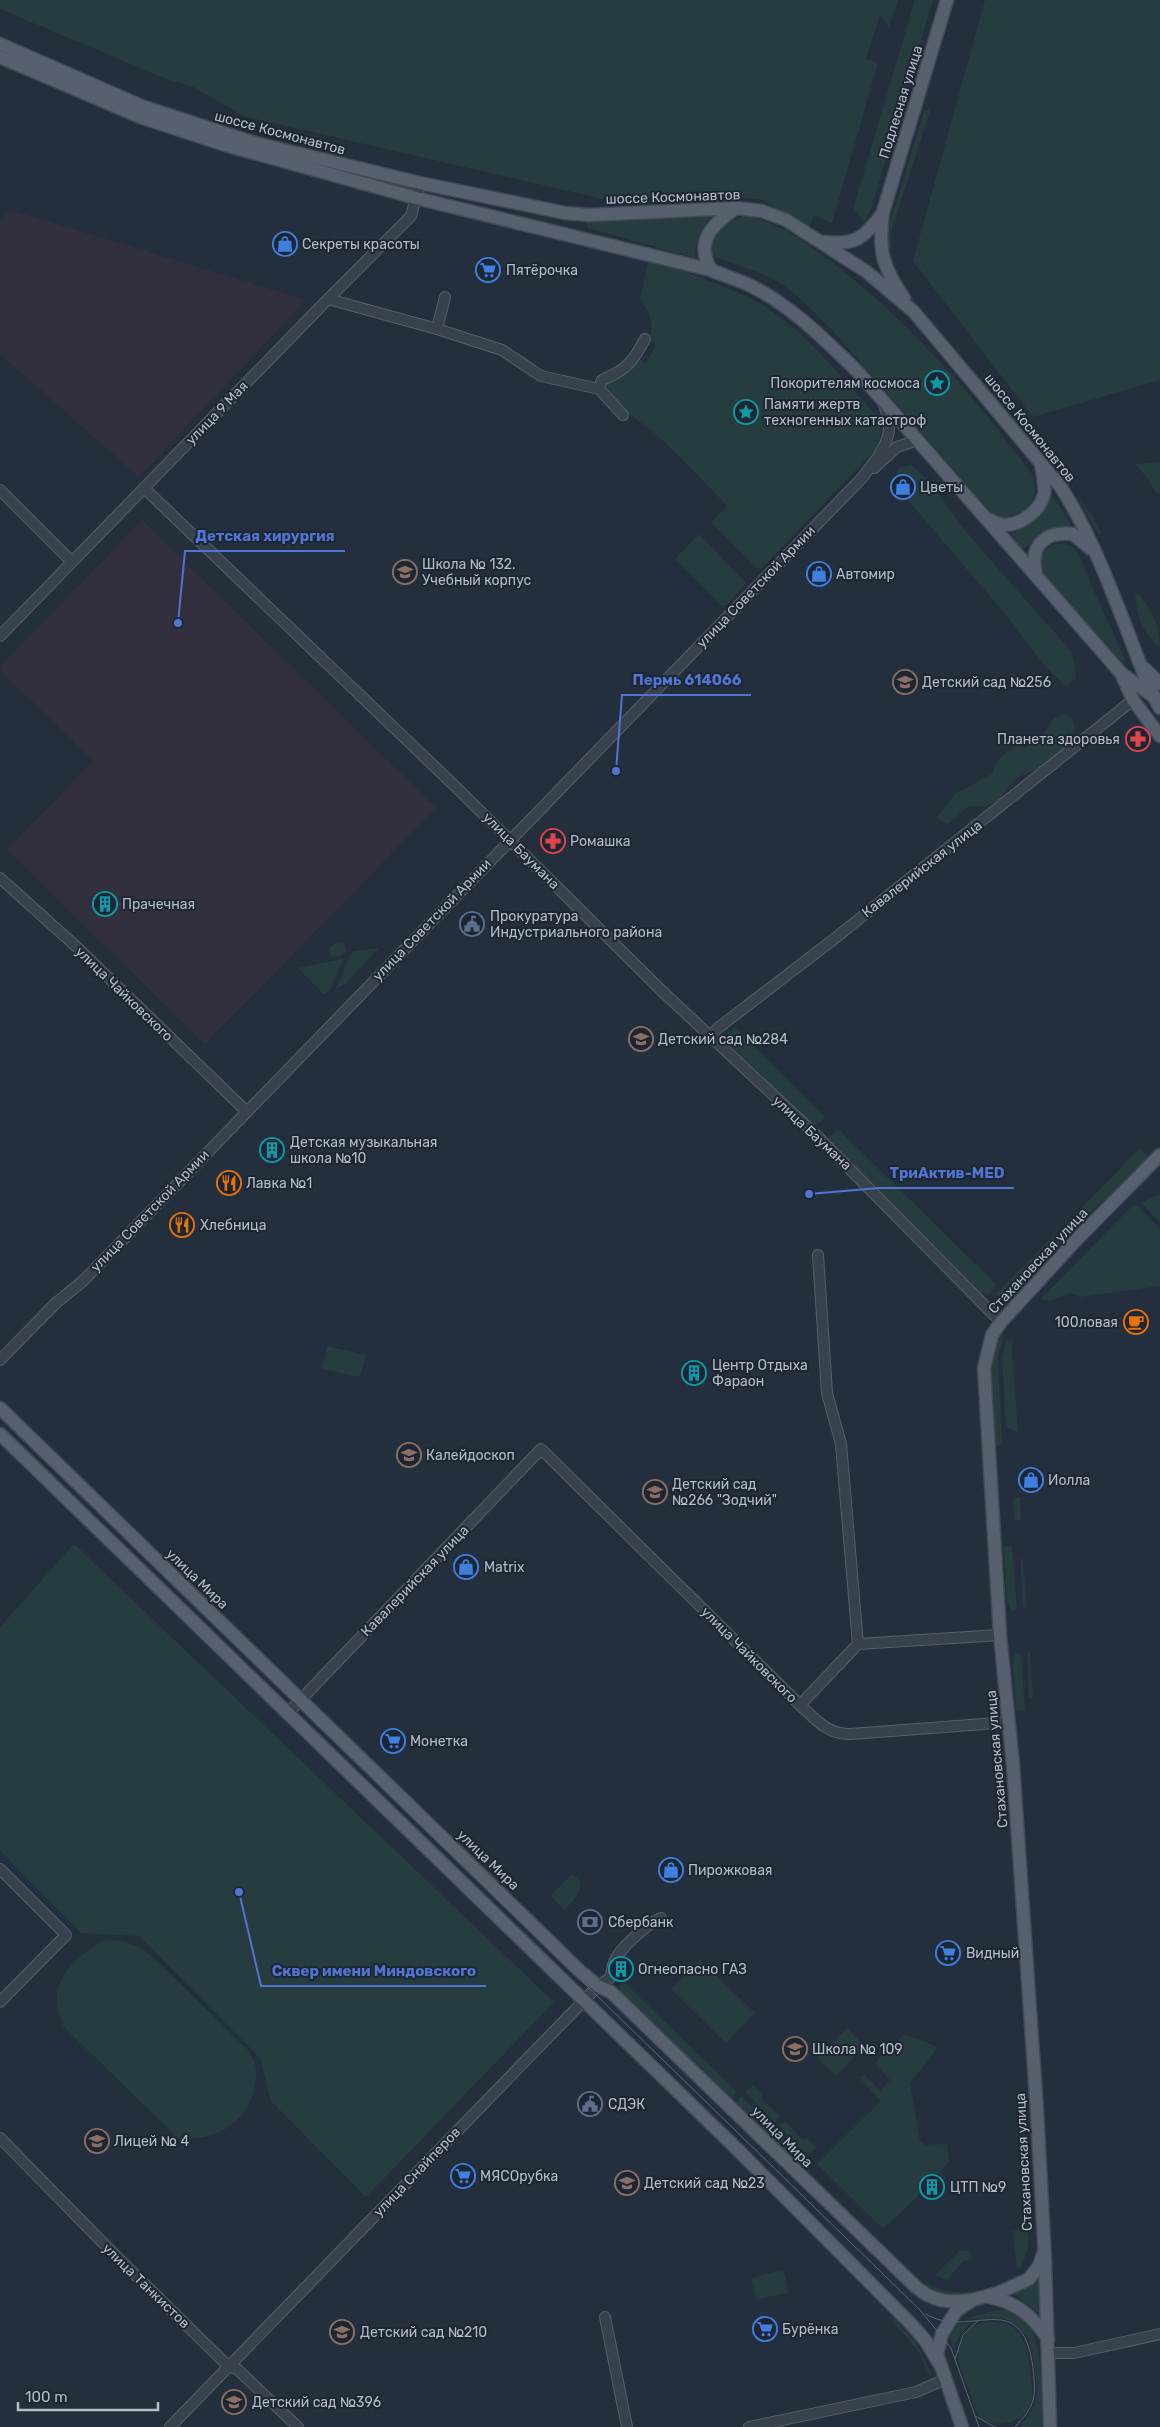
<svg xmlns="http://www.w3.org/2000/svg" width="1160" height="2427" font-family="Rubik,sans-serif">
<rect width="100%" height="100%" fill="#242f3e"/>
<g fill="#32303f">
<polygon points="11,210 306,300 139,477 0,354 0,220"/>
<polygon points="142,520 436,808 205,1044 7,850 93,761 0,670 0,667"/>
</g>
<g fill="#263c3f">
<polygon points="0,0 898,0 889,27 880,15 866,59 878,63 832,223 814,215 810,227 760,199 690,195 603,199 243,116 192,86 171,81 0,9"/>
<polygon points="915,0 933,0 872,206 865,222 853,209"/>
<polygon points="985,0 1160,0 1160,380 1033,417 913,261"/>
<polygon points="931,108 891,232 891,249 885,250 884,244 889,226 924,112"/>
<path d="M712 213C703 228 695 240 695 258L588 228 586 221Z"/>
<path d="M744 216C772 219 798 237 821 254 904 315 970 391 1031 473 1045 499 1022 517 998 520L833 331C813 311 793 288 767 276 755 270 719 260 712 254 711 233 726 222 744 216Z"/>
<polygon points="891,254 899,278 916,304 1040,448 1038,450 909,302 885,256"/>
<path d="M648 261 683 271 742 294 765 306 797 331 819 352 877 416 881 431 878 447 762 568H756L711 522 727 506C707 485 688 464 667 444 649 426 615 408 605 385L625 374 639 359 646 363 656 345 649 340C654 323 651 313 640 299Z"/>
<polygon points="1160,462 1160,493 1157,494 1148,479 1135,464"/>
<path d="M911 465C936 484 949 512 969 535 1002 574 1037 612 1071 651L1075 666 1076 678 1066 687 1046 667 1005 614 906 498 904 490 896 482 898 468Z"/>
<path d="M1052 495 1072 526 1042 532 1022 550 1018 551 1008 535C1030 527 1041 514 1052 495Z"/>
<polygon points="1076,495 1092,516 1102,534 1098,534"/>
<polygon points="699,534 746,583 727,605 721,605 675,559"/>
<polygon points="1056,543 1072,546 1080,556 1093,589 1126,661 1123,663 1037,567 1039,553"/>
<path d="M1139 594C1152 612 1160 626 1160 648 1142 632 1138 618 1135 595Z"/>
<path d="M1064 714 1072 718 1075 727C1070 748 1052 761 1034 771 1029 774 1023 774 1019 777 996 793 1009 809 969 806L948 824 936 818 956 793 992 774C995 759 1005 753 1017 745L1024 748 1046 730 1054 718Z"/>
<polygon points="344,942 346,952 340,956 331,957 328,950 335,943"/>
<polygon points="379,948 345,984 336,989 349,957 354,951"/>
<polygon points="343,959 330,991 324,994 298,968"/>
<polygon points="735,1027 825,1117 817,1125 811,1125 722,1038"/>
<polygon points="838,1129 997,1285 990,1294 983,1294 829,1143 829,1138"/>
<polygon points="1140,1148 1148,1157 1115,1192 1083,1217 1080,1214 1069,1226 1066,1224"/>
<polygon points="1160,1194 1160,1222 1141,1203"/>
<polygon points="1137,1205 1160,1229 1160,1286 1080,1297 1070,1293 1050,1301 1041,1299 1132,1206"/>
<polygon points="1056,1234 1062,1239 1051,1257 1004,1302 996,1294"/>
<path d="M1004 1334 998 1357 1002 1445 991 1446C990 1418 978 1352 1004 1334Z"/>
<polygon points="1013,1339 1012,1351 1018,1433 1006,1427 1002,1358 1006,1340"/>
<polygon points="327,1346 366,1355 360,1377 322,1369"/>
<polygon points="1020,1497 1021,1520 1014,1520 1013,1497"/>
<polygon points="74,1544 554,2002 366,2197 271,2101 260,2058 139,1936 81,1933 0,1851 0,1627"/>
<polygon points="1012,1546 1017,1610 1011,1611 1007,1600 1004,1547"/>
<polygon points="1020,1559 1023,1559 1027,1607 1023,1607"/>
<polygon points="1015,1653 1021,1654 1025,1711 1016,1710 1013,1666"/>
<polygon points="1027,1653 1030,1653 1033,1698 1029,1698"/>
<polygon points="572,1874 581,1882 579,1893 565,1910 550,1896"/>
<path d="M104 1940C126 1939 138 1945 155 1959L248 2050C258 2065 258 2076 253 2093 244 2126 211 2142 178 2138L63 2026C60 2016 56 2006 57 1995 59 1971 85 1951 104 1940Z"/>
<polygon points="700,1960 755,2013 726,2043 671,1989"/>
<polygon points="624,1982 737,2092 731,2098 616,1989"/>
<polygon points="847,2028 865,2046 836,2076 817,2058"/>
<polygon points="904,2034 938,2047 910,2083 920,2141 925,2145 947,2144 949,2162 917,2195 917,2197 883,2229 817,2164 881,2101 860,2078 864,2074 880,2091 890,2080 875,2063"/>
<polygon points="753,2085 763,2095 761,2098 780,2116 775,2122 745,2092"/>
<polygon points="741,2096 804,2158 797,2165 736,2104"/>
<polygon points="785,2121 803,2140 806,2138 816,2147 808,2155 779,2126"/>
<polygon points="1028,2228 1028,2246 1021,2269 1017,2269 1013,2235 1014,2231"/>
<polygon points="961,2250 971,2252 972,2259 963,2261 947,2280 935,2275"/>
<path d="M1031 2265H1034L1025 2277 1017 2282 966 2294 945 2295 925 2285 927 2282C950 2301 989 2290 1015 2281L1022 2277Z"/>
<polygon points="783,2270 789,2292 756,2300 751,2278"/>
<polygon points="1038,2277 1041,2315 1014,2294 1029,2286"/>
<path d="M997 2310C1050 2307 1040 2393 1042 2427H1019L1033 2409 1038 2393 1032 2349 1027 2336 1015 2324 1002 2318 964 2319Z"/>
<polygon points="894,2319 917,2344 932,2375 930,2376 919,2352 892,2321"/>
<path d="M984 2322C1019 2318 1027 2340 1030 2369 1034 2393 1036 2418 1005 2423 996 2425 987 2423 980 2417 974 2411 973 2400 970 2392 966 2381 959 2368 958 2356 957 2342 971 2325 984 2322Z"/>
<polygon points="970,2323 960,2335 954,2348 949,2339 957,2324"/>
</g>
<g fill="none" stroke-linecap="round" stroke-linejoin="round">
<defs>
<g id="minor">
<polyline points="328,299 437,329 502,350 541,376 599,389 623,415"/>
<polyline points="437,329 445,297"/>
<path d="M599 389 602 380C626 370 633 362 645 339"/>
<polyline points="874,468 897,447 917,440"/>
<polyline points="144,488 461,792 662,991 817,1136 1001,1322"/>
<polyline points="0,490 72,562"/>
<polyline points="0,636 328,299 411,216 420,183"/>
<polyline points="0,878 80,950 246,1111"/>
<polyline points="711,1036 718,1028 834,939 1133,700"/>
<path d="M0 1360 56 1303 83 1281 862 478C873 463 890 445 889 425 889 417 885 409 883 401"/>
<polyline points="858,1644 1000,1635"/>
<polyline points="800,1705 858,1644 841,1444 827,1393 818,1255"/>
<path d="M288 1713 541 1449 800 1705C816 1720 828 1735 851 1734L1010 1722"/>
<polyline points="0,1869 66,1935 0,2002"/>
<polyline points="0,2138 109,2249 228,2366 237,2369 298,2427"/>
<polyline points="605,2317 627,2427"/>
<polyline points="1048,2353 1074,2353 1160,2334"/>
<path d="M170 2427 598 1986 610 1978C612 1973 612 1967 614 1962 619 1949 647 1924 661 1918"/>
<polyline points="749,2427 916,2392 946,2379"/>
</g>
<g id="major">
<path d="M0 44 144 107 255 143 420 183 565 213 589 215 736 208 762 211 786 220 867 272 914 312 1060 486C1090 532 1109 584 1129 635 1138 659 1147 685 1160 708"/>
<path d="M0 57 143 118 225 145 416 198 711 270C723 275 735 279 747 284 790 304 824 339 857 371L1121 673 1154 697"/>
<path d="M825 242C855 246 865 237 882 214"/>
<path d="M711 270C694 241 713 224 736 208"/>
<path d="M904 298C882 267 878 249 883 212L947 0"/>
<path d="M990 520C994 522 1000 525 1005 525 1020 525 1040 511 1044 495 1046 487 1042 473 1041 464"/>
<path d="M1036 574C1029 545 1045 531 1073 534L1091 549"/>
<polyline points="1144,668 1160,684"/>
<polyline points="1122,675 1133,700 1160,736"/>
<path d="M0 1408 580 1971 598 1986 611 1992 916 2287C933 2302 950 2303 972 2300"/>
<polyline points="0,1434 739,2151 910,2323 925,2340 941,2366"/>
<path d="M989 2297C1016 2302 1033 2316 1048 2339"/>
<polyline points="962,2427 937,2354 942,2334 956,2311 972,2300 998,2293 1029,2279 1039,2266 1043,2254"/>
<polyline points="1050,2427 1045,2261 1037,2111 1013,1765 1000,1635 984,1368 992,1335 1001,1322 1078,1238 1160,1155"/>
</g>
</defs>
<use href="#minor" stroke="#565f6c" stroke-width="12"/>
<use href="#major" stroke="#414a57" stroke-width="15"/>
<use href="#minor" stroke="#38414e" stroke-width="10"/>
<use href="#major" stroke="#56606e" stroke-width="12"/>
<g stroke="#5a6575" stroke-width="1">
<polyline points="0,1415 920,2310 951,2348 979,2427"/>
<path d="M926 2314C970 2341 1022 2284 1033 2368 1036 2397 1036 2405 1015 2427"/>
<polyline points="955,2359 963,2335 979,2320"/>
<polyline points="975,2416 995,2427"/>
</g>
</g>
<defs>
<symbol id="shop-ring" viewBox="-11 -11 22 22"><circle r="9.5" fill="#1d2633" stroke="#3f7fe0" stroke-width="1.5"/><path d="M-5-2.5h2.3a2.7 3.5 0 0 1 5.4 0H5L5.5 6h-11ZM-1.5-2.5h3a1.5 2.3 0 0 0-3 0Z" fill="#3f7fe0"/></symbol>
<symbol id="supermarket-ring" viewBox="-11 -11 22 22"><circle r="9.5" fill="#1d2633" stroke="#3f7fe0" stroke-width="1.5"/><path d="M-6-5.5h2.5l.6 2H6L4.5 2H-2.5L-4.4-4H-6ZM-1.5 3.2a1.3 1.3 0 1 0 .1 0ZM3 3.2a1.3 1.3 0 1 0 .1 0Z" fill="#3f7fe0"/></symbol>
<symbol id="sight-ring" viewBox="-11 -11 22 22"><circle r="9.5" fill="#1d2633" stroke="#0f9aa8" stroke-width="1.5"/><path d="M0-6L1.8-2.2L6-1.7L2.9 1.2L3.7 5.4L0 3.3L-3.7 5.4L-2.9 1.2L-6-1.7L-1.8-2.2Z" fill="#0f9aa8"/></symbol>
<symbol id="school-ring" viewBox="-11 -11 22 22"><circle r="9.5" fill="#1d2633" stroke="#8d6e63" stroke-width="1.5"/><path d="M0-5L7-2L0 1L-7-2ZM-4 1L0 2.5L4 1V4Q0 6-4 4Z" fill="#8d6e63"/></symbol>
<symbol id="pharmacy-ring" viewBox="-11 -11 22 22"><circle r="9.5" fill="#1d2633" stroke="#e0444e" stroke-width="1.5"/><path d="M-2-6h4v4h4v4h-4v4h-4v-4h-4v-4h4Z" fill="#e0444e"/></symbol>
<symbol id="building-ring" viewBox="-11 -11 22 22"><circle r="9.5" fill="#1d2633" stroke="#0f9aa8" stroke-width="1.5"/><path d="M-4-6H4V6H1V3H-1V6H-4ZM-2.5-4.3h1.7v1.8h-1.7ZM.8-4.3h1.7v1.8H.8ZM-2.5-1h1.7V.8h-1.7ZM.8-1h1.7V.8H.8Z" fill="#0f9aa8"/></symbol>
<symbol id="civic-ring" viewBox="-11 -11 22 22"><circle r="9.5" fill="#1d2633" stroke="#5c6f8a" stroke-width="1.5"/><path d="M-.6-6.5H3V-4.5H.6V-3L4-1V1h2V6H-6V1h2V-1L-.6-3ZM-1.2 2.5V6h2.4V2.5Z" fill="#5c6f8a"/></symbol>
<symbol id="restaurant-ring" viewBox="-11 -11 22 22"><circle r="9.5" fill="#1d2633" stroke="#e8710a" stroke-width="1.5"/><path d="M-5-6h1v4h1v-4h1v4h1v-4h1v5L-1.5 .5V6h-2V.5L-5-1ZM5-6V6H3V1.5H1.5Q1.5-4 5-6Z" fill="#e8710a"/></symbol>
<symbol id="cafe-ring" viewBox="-11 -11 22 22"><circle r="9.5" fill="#1d2633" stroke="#e8710a" stroke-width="1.5"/><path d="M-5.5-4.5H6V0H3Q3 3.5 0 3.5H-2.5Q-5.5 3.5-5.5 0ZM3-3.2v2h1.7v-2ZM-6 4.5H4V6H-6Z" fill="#e8710a"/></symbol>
<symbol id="bank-ring" viewBox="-11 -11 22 22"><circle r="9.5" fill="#1d2633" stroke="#5c6f8a" stroke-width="1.5"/><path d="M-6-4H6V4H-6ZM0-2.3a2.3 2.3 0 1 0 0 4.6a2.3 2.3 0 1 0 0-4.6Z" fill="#5c6f8a"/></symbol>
</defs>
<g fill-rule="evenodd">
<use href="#shop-ring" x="271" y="230" width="28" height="28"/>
<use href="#supermarket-ring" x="474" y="256" width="28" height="28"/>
<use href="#sight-ring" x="923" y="369" width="28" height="28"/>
<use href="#sight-ring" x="732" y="398" width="28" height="28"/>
<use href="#shop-ring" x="889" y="473" width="28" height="28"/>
<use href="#school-ring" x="391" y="558" width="28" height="28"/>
<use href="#shop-ring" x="805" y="560" width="28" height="28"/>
<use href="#school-ring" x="891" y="668" width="28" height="28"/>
<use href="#pharmacy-ring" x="1124" y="725" width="28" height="28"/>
<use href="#pharmacy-ring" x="539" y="827" width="28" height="28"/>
<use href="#building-ring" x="91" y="890" width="28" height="28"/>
<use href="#civic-ring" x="458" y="910" width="28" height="28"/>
<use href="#school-ring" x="627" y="1025" width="28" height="28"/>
<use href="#building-ring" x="258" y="1136" width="28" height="28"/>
<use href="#restaurant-ring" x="215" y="1169" width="28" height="28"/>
<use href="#restaurant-ring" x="168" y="1211" width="28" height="28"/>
<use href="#cafe-ring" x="1122" y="1308" width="28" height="28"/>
<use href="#building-ring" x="680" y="1359" width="28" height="28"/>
<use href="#school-ring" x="395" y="1441" width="28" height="28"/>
<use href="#shop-ring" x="1017" y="1466" width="28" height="28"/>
<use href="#school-ring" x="641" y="1478" width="28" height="28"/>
<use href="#shop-ring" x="452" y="1553" width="28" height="28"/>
<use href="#supermarket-ring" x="379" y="1727" width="28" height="28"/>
<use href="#shop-ring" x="657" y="1856" width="28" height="28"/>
<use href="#bank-ring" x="576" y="1908" width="28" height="28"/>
<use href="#supermarket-ring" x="934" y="1939" width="28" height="28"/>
<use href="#building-ring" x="607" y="1955" width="28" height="28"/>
<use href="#school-ring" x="781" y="2035" width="28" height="28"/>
<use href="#civic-ring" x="576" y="2090" width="28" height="28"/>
<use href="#school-ring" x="83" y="2127" width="28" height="28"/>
<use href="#supermarket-ring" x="449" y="2162" width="28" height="28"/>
<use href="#school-ring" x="613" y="2169" width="28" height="28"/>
<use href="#building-ring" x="918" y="2173" width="28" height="28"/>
<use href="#supermarket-ring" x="751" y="2315" width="28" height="28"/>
<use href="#school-ring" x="328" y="2318" width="28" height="28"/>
<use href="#school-ring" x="220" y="2388" width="28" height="28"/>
</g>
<g text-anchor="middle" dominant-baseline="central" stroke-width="4" stroke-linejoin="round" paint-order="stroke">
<g font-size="14" fill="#b4bcc9" stroke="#1d2633">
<text transform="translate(901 102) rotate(-73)">Подлесная улица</text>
<text transform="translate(280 133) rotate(15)">шоссе Космонавтов</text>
<text transform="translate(673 197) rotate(-2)">шоссе Космонавтов</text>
<text transform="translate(217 413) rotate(-46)">улица 9 Мая</text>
<text transform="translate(1030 428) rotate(51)">шоссе Космонавтов</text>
<text transform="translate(756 587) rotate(-46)">улица Советской Армии</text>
<text transform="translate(521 851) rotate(45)">улица Баумана</text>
<text transform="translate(922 869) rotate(-38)">Кавалерийская улица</text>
<text transform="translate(432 920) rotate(-46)">улица Советской Армии</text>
<text transform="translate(124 994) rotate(44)">улица Чайковского</text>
<text transform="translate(812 1133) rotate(43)">улица Баумана</text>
<text transform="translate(150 1211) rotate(-46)">улица Советской Армии</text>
<text transform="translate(1038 1261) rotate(-47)">Стахановская улица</text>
<text transform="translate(197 1579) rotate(44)">улица Мира</text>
<text transform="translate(415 1581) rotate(-46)">Кавалерийская улица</text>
<text transform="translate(749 1655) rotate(45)">улица Чайковского</text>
<text transform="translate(997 1759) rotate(-95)">Стахановская улица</text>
<text transform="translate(488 1860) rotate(44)">улица Мира</text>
<text transform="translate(782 2137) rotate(45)">улица Мира</text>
<text transform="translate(1024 2162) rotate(-93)">Стахановская улица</text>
<text transform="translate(417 2172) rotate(-46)">улица Снайперов</text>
<text transform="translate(146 2286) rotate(44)">улица Танкистов</text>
</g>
<g font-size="14" fill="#b4bcc9" stroke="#1d2633" text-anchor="start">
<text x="302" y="244">Секреты красоты</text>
<text x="506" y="270">Пятёрочка</text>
<text x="920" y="383" text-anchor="end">Покорителям космоса</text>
<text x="764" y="404">Памяти жертв<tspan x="764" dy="16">техногенных катастроф</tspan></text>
<text x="920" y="487">Цветы</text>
<text x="422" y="564">Школа № 132.<tspan x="422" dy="16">Учебный корпус</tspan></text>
<text x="836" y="574">Автомир</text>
<text x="922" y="682">Детский сад №256</text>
<text x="1120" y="739" text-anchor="end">Планета здоровья</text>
<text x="570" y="841">Ромашка</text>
<text x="122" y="904">Прачечная</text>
<text x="490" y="916">Прокуратура<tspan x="490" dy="16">Индустриального района</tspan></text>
<text x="658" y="1039">Детский сад №284</text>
<text x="290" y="1142">Детская музыкальная<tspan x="290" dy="16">школа №10</tspan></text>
<text x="246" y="1183">Лавка №1</text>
<text x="200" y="1225">Хлебница</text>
<text x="1118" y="1322" text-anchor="end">100ловая</text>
<text x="712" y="1365">Центр Отдыха<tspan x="712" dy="16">Фараон</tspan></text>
<text x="426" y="1455">Калейдоскоп</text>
<text x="1048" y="1480">Иолла</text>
<text x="672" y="1484">Детский сад<tspan x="672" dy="16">№266 "Зодчий"</tspan></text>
<text x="484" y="1567">Matrix</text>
<text x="410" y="1741">Монетка</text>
<text x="688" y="1870">Пирожковая</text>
<text x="608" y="1922">Сбербанк</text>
<text x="966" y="1953">Видный</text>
<text x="638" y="1969">Огнеопасно ГАЗ</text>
<text x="812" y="2049">Школа № 109</text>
<text x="608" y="2104">СДЭК</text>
<text x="114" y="2141">Лицей № 4</text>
<text x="480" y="2176">МЯСОрубка</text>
<text x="644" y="2183">Детский сад №23</text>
<text x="950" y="2187">ЦТП №9</text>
<text x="782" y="2329">Бурёнка</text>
<text x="360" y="2332">Детский сад №210</text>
<text x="252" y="2402">Детский сад №396</text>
</g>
</g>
<path fill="none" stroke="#5274d3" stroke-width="2" d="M178 623L185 551H345M616 771L622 695H751M809 1194L879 1188H1014M239 1892L261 1986H486"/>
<g fill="#5274d3" stroke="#1d2633" stroke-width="2">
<circle cx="178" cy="623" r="5"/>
<circle cx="616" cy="771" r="5"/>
<circle cx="809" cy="1194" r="5"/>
<circle cx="239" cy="1892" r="5"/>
</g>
<g font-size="15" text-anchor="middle" font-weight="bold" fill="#5274d3" stroke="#1d2633" stroke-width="4" stroke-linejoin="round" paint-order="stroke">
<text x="265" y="541">Детская хирургия</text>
<text x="687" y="685">Пермь 614066</text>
<text x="947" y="1178">ТриАктив-MED</text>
<text x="374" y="1976">Сквер имени Миндовского</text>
</g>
<path d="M18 2402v8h140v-8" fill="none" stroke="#b4bcc9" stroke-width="2.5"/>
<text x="25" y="2402" font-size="15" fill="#b4bcc9" stroke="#1d2633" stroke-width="4" paint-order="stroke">100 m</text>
</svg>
